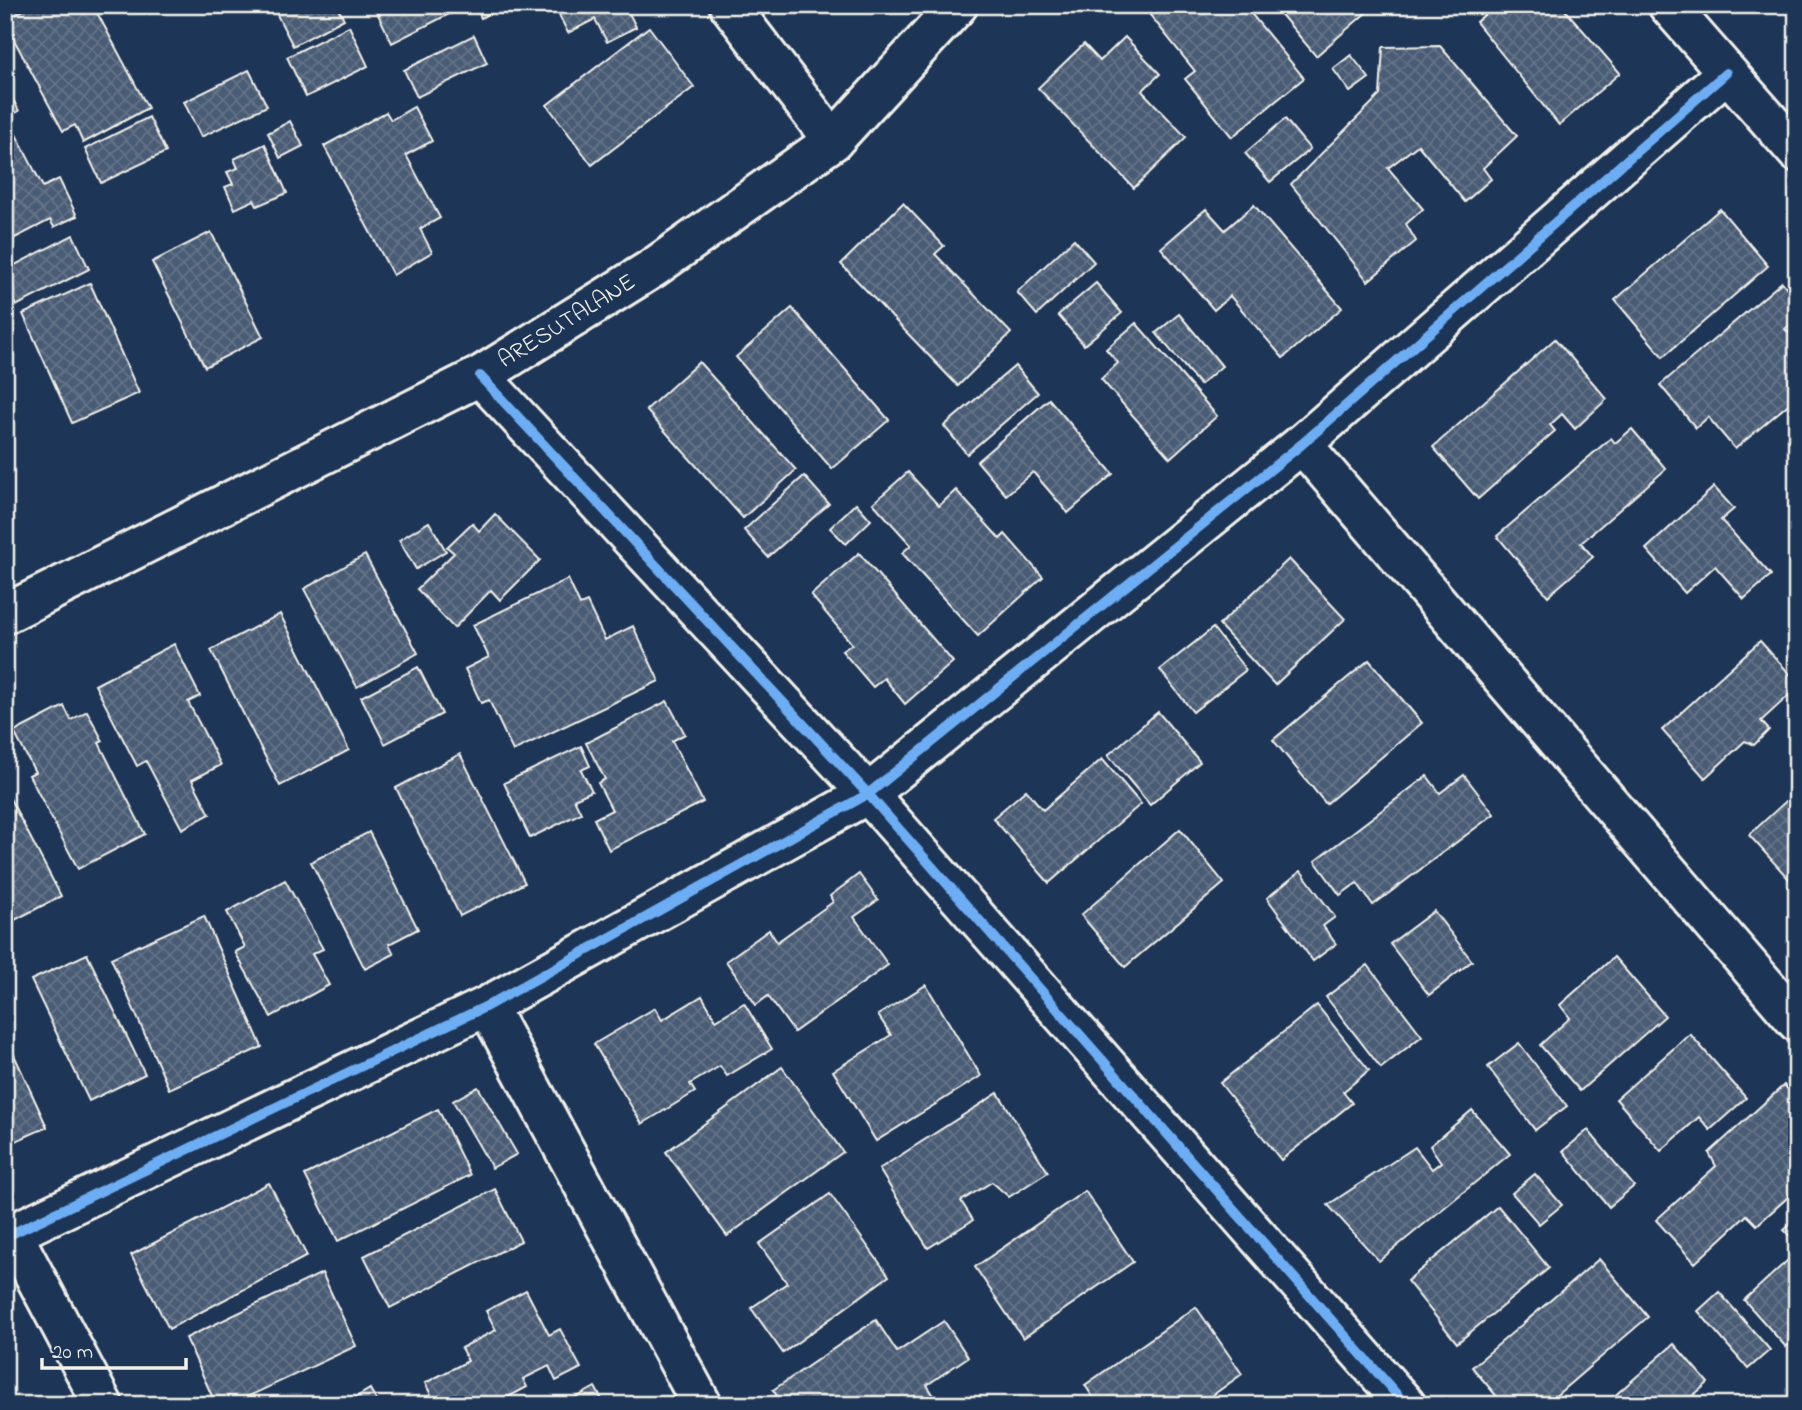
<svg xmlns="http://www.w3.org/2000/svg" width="1802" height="1410" font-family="'Indie Flower',sans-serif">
<defs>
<pattern id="building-cross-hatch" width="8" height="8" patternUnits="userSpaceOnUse" patternTransform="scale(1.75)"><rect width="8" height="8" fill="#485b74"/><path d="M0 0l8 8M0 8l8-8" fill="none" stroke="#637388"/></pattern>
</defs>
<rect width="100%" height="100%" fill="#1d3557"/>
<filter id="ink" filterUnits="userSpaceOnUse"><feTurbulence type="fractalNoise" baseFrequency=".0143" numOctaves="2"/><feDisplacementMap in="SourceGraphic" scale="14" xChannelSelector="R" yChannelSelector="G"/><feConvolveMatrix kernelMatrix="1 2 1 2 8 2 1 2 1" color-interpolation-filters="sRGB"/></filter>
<g filter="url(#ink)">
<g fill="url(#building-cross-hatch)" stroke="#f4f1e8" stroke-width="2">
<polygon points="33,5 93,5 148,108 83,143 75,125 63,131 5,23 5,20"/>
<polygon points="272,5 336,5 344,19 293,46"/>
<polygon points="376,5 459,5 461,8 392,43 374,6"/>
<polygon points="475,5 503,5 481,18"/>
<polygon points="554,5 625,5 636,27 607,42 595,19 568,33"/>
<polygon points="1142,5 1244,5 1304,78 1232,137 1185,79 1195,71"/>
<polygon points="1273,5 1375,5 1316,56"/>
<polygon points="1496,5 1561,5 1620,73 1559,125 1476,22"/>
<polygon points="349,26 368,66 306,97 287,57"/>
<polygon points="649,27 694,87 592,165 547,105"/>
<polygon points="474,35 487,63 417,97 404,70"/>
<polygon points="1125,37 1160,74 1142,91 1186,137 1134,188 1038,88 1084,44 1100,61"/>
<polygon points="1440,46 1517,136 1483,168 1491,179 1465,202 1418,145 1388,168 1423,209 1406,224 1416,241 1368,281 1291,184 1380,95 1383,47"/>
<polygon points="1351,55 1369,78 1350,92 1333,69"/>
<polygon points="249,70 267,106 201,137 184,102"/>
<polygon points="5,84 19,111 7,117 43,187 59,179 77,216 54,227 50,220 5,243"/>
<polygon points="414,107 432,141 406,155 440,218 420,229 432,252 393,275 324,146 386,112 391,120"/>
<polygon points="149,117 166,152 101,183 85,149"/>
<polygon points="1285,119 1310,149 1270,182 1245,153"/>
<polygon points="290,121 303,146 280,158 268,133"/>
<polygon points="265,144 287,193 257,206 254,200 235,209 225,187 233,184 227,172 238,168 234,159"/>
<polygon points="903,203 944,246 935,254 1011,333 958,386 841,264"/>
<polygon points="1254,205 1342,308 1283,358 1230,296 1214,310 1161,248 1206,209 1225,230"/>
<polygon points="1720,209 1768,266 1663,357 1615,300"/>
<polygon points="211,232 263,337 205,367 152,262"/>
<polygon points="73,235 89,269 16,306 5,285 5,270"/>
<polygon points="1074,239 1094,262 1037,315 1017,292"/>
<polygon points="1782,282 1797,299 1797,319 1785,329 1797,342 1797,397 1735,449 1708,417 1696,428 1660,385"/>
<polygon points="90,283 139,393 72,423 23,314"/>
<polygon points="1096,283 1122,313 1084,345 1058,315"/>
<polygon points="792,308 889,420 832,469 736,357"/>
<polygon points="1179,314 1222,366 1200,385 1156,333"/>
<polygon points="1136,323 1217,416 1170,458 1101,379 1118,363 1106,349"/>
<polygon points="1555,339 1607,399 1575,429 1562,414 1550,425 1555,431 1478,499 1433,447"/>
<polygon points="699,362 796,470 743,518 646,410"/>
<polygon points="1015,366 1038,393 967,454 944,426"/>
<polygon points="1049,399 1113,474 1068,513 1033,472 1006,495 977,461"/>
<polygon points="1632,429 1666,469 1581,543 1593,557 1548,596 1497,536 1611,438 1615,443"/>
<polygon points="908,472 939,506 956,490 1000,539 1005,534 1043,577 978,636 902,553 911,545 873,503"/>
<polygon points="804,476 829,504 768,557 744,530"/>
<polygon points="1714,487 1734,509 1721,520 1771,575 1744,599 1715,566 1685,593 1646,549"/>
<polygon points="856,503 871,520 846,544 830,528"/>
<polygon points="495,514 540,560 500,600 491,590 454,628 417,589 454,553 447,547 472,523 479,531"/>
<polygon points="429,522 446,551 416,569 399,540"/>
<polygon points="859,553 953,662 905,704 884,678 873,687 842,651 852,644 811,595"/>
<polygon points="365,555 418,653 357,687 304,589"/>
<polygon points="1289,559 1345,619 1275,685 1219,625"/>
<polygon points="568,579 580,605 587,602 605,640 633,626 659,681 513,751 489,700 481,703 465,669 489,657 473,625"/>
<polygon points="280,614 349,750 280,786 211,650"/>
<polygon points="1213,628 1246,670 1193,712 1160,670"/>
<polygon points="1760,641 1797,682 1797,688 1761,721 1769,730 1754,745 1745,741 1705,778 1662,730"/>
<polygon points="174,644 200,696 188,702 221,765 192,780 210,814 182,829 146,761 137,766 95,685"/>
<polygon points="1369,660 1422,723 1326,804 1273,740"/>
<polygon points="418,667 442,714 385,744 361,697"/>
<polygon points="667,701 685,734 672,741 703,802 609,850 594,819 612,810 598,783 605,779 586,743"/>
<polygon points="64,706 71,720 87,711 103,741 99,743 145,834 78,869 29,775 35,772 14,732"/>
<polygon points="1158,712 1200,762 1150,805 1108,755"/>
<polygon points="581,746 590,766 581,770 592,791 574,799 581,813 530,838 504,783"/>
<polygon points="460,754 525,883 460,916 396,788"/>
<polygon points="1102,759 1141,804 1049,883 993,818 1026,790 1043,810"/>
<polygon points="1464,775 1494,814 1373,905 1357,883 1340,895 1315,861 1427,776 1440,793"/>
<polygon points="5,789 61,896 5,925"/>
<polygon points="1797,791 1797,888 1749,835"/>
<polygon points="1180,829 1224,883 1125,967 1081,915"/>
<polygon points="369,832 418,929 389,944 394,954 365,969 311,862"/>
<polygon points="1301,871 1335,917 1323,926 1336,944 1313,961 1267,898"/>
<polygon points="859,874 878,900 854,917 888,965 794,1032 768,996 756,1005 726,961 769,930 777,942 833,902 830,896"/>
<polygon points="285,880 323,949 312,954 329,985 271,1017 235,952 245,947 227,912"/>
<polygon points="1434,911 1472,961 1429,995 1390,944"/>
<polygon points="204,916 262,1047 169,1089 111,958"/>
<polygon points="87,954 145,1074 89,1101 31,980"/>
<polygon points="1614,957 1665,1016 1580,1091 1540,1045 1570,1018 1560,1005"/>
<polygon points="1368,965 1422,1036 1381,1068 1326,997"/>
<polygon points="926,985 981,1076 876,1141 833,1071 891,1035 878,1015"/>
<polygon points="702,996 716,1020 744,1003 772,1049 727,1076 720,1066 690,1084 695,1092 642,1124 594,1044 655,1008 662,1020"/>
<polygon points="1317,1005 1369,1070 1343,1092 1352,1103 1281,1160 1220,1083"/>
<polygon points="1690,1034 1746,1098 1710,1130 1699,1117 1661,1151 1616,1099"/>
<polygon points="5,1035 47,1127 5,1146"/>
<polygon points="1519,1043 1567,1106 1535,1130 1488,1067"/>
<polygon points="782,1067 843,1152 727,1236 666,1152"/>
<polygon points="1784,1085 1797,1099 1797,1189 1757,1225 1747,1215 1695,1263 1656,1220 1716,1166 1709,1153"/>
<polygon points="478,1087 517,1154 492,1168 453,1101"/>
<polygon points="998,1093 1048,1172 1009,1197 992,1182 961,1201 973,1220 928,1248 879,1169"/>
<polygon points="438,1109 470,1175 338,1241 305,1175"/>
<polygon points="1472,1110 1510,1154 1379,1261 1328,1205 1415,1147 1432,1169 1441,1162 1430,1146"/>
<polygon points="1588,1130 1634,1186 1609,1207 1563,1151"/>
<polygon points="1535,1174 1562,1205 1539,1224 1512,1193"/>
<polygon points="269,1183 307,1256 169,1329 131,1255"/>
<polygon points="495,1189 521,1241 390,1308 364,1256"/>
<polygon points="1085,1191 1133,1262 1023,1338 975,1267"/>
<polygon points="830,1194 889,1276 783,1353 751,1308 787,1283 759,1244"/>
<polygon points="1498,1206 1549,1268 1457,1343 1407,1281"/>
<polygon points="1797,1219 1797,1244 1784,1230"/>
<polygon points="1797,1252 1797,1338 1786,1347 1744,1300"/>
<polygon points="1599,1259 1648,1317 1545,1405 1504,1405 1472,1367"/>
<polygon points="322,1273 356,1346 230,1405 216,1405 186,1338"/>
<polygon points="526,1290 549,1335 560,1329 581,1368 556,1381 549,1366 523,1379 527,1387 493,1405 436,1405 425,1383 468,1361 461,1348 496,1330 486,1311"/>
<polygon points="1719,1292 1770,1350 1748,1369 1698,1311"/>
<polygon points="1196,1307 1242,1374 1199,1405 1098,1405 1085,1385"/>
<polygon points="876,1320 897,1352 944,1321 968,1357 927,1385 940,1405 783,1405 773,1390"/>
<polygon points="1674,1344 1708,1383 1690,1398 1696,1405 1604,1405"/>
<polygon points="595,1387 605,1405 563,1405"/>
<polygon points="370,1389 379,1405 352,1405 350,1401"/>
<polygon points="1797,1393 1797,1405 1782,1405"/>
</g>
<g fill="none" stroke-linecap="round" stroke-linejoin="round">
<defs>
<g id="minor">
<polyline points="729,5 833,141"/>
<polyline points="1668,5 1797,152"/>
<polyline points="480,376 868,794 1406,1405"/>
<polyline points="1302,444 1797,1022"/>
<path id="s1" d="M5 614 480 376 653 268 833 141 958 5"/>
<polyline points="487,1006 702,1405"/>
<polyline points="12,1233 103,1405"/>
<polyline points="5,1237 487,1006 868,794 1302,444 1726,73"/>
</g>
</defs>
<use href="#minor" stroke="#f4f1e8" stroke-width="44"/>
<use href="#minor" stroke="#1d3557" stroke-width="38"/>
<defs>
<g id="cycleway">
<polyline points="480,376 868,794 1406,1405"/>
<polyline points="5,1237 487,1006 868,794 1302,444 1726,73"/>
</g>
</defs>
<use href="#cycleway" stroke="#1d3557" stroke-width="15"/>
<use href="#cycleway" stroke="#6dadf4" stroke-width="10"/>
</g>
</g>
<g text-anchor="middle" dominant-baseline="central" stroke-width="5" stroke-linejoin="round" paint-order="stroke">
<g font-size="24" fill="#f4f1e8" stroke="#1d3557">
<text stroke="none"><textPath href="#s1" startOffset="634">ARESUTALANE</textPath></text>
</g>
</g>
<rect width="1802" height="1410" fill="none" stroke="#1d3557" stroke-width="28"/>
<rect x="14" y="14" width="1774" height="1382" fill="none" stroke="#f4f1e8" stroke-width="2.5" filter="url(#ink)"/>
<path d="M42 1358v10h144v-10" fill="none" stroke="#f4f1e8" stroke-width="3.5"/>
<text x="52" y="1358" font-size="21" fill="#f4f1e8" stroke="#1d3557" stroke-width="5" paint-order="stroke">20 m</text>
</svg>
